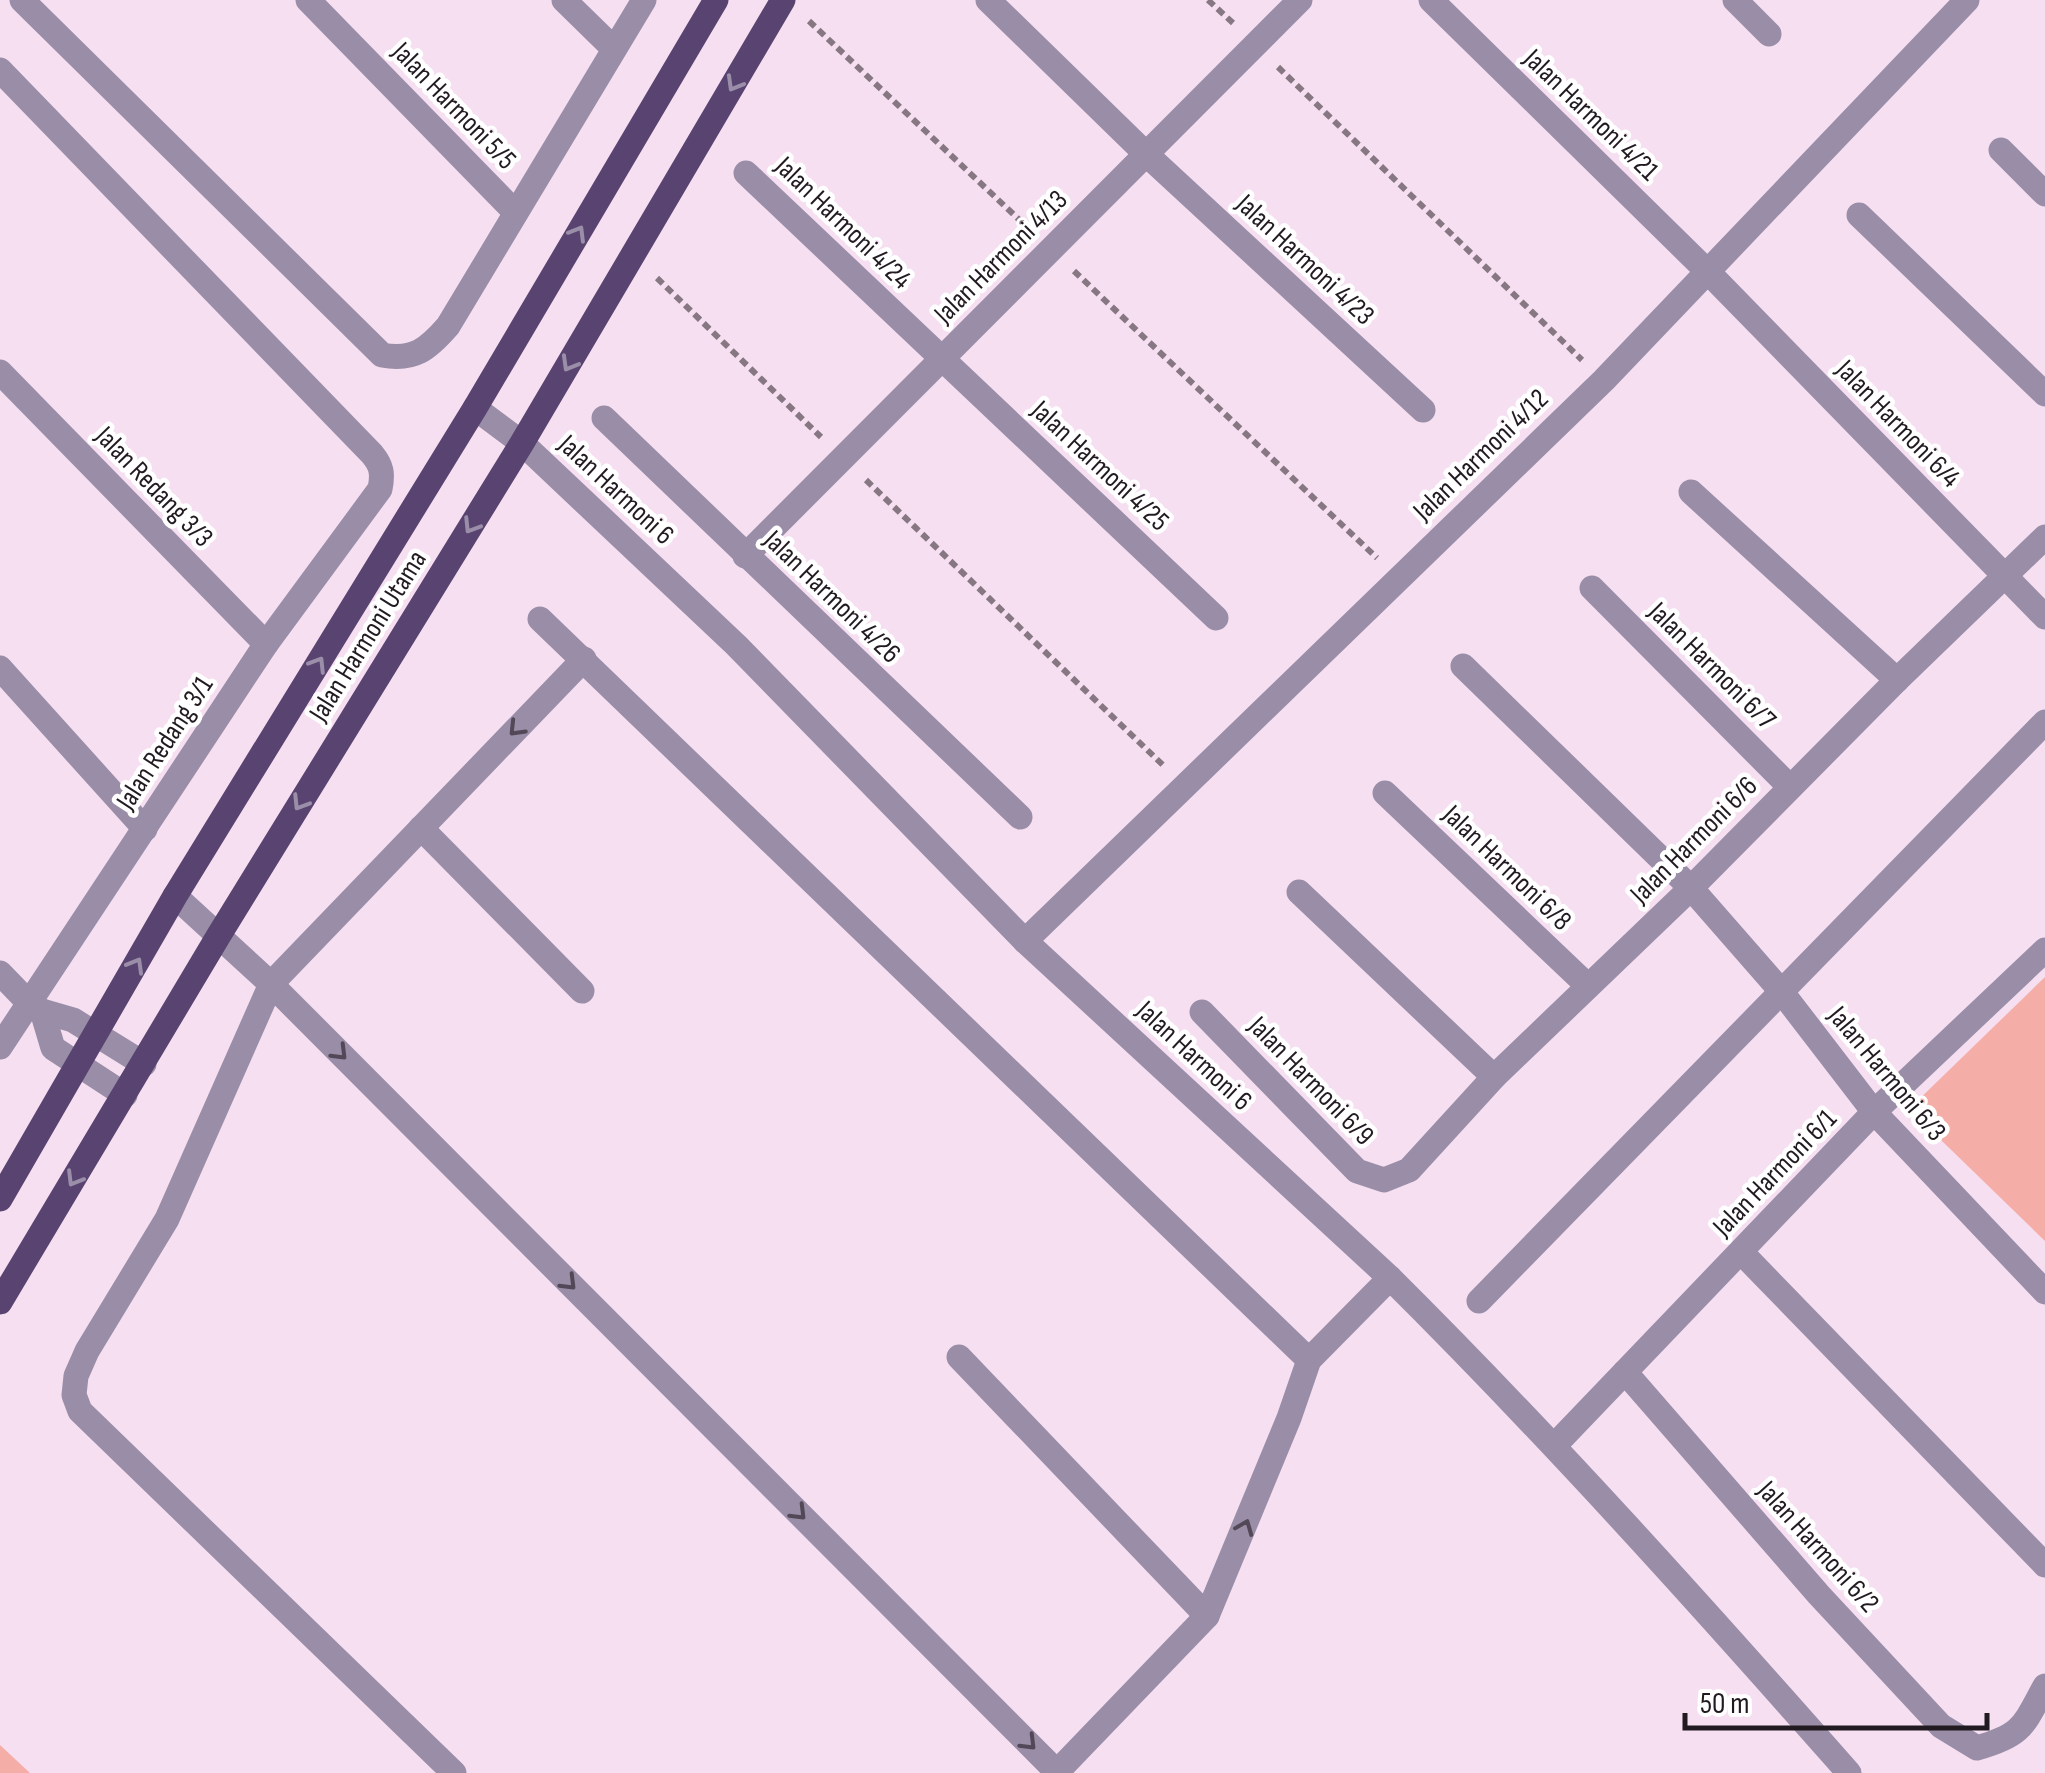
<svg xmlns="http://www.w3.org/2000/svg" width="2045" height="1773" font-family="'Sofia Sans Condensed',sans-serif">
<rect width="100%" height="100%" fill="#f6dff1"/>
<g fill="#f5aea7">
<polygon points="2045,977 2045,1241 1909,1109"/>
<polygon points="0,1745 30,1773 0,1773"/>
</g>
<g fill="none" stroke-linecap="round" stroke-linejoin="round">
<g stroke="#867783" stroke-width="6" stroke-dasharray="8 5" stroke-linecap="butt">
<polyline points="1208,0 1233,23"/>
<polyline points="809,21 1029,229"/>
<polyline points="1278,67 1582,360"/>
<polyline points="1074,271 1377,558"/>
<polyline points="657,278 821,437"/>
<polyline points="866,480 1164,766"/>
</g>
<g stroke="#998da7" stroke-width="25">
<path d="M22 0 382 355C414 361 428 349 448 326L644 0"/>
<polyline points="308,0 515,212"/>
<polyline points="564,0 614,49"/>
<polyline points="988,0 1146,154 1423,410"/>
<polyline points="1431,0 1709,273 2045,617"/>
<polyline points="1735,0 1769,34"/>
<path d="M0 70 372 454C382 466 383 474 380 489L266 644 0 1047"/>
<polyline points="2001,150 2045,194"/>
<polyline points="746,173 1216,618"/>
<polyline points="1859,215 2045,394"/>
<polyline points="0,372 266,644"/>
<path d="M475 408 522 443 736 645 1025 941 1390 1278C1550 1437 1700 1604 1849 1773"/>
<polyline points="604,418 1020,817"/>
<polyline points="1691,492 1897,680"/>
<polyline points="745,556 1300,0"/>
<polyline points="1592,588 1790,787"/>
<polyline points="540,619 1309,1360"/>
<polyline points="1463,666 1691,888 1781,991 1874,1112 2045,1292"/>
<polyline points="0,668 145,829"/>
<polyline points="1385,793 1588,986"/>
<polyline points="421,828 582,991"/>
<polyline points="1299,892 1494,1077"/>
<polyline points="175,896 271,984 1057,1772"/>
<polyline points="1025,941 1604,380 1967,0"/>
<polyline points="0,973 29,1003 42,1011 73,1020 144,1064"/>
<polyline points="42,1011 53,1048 125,1095"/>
<polyline points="1202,1012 1357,1171 1384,1180 1409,1170 1494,1077 1691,888 1897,680 2045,537"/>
<polyline points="1741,1252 2045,1565"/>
<polyline points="1479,1301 2045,722"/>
<polyline points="959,1357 1207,1616"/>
<path d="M1625 1372 1819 1595 1941 1726 1977 1748C2023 1735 2023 1726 2045 1686"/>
<polyline points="1555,1445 1874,1112 2045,950"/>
<polyline points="454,1773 80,1411 74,1395 76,1376 87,1351 167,1219 271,984 584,659"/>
<polyline points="1056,1773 1207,1616 1289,1418 1309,1360 1390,1278"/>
</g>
<g stroke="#594370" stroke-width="25">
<polyline points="0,1199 175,896 475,408 716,0"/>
<polyline points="0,1302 219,935 522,443 783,0"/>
</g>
</g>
<defs><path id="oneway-chevron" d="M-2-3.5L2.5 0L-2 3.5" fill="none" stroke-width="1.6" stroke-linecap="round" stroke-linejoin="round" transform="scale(2.5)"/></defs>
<g stroke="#9b8ea9">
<use href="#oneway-chevron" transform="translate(734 84) rotate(120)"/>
<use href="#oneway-chevron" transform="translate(578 233) rotate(-59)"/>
<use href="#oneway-chevron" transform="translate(569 364) rotate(120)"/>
<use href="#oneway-chevron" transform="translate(471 526) rotate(122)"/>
<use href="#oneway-chevron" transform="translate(318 664) rotate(-58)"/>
<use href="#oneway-chevron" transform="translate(300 803) rotate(122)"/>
<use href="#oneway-chevron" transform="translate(136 965) rotate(-60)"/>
<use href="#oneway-chevron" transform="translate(74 1179) rotate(121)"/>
</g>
<g stroke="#524857">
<use href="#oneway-chevron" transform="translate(516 729) rotate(134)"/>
<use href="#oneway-chevron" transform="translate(340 1053) rotate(45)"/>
<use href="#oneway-chevron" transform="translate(569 1283) rotate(45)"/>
<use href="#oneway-chevron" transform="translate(799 1513) rotate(45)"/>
<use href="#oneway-chevron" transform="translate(1245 1527) rotate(-68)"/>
<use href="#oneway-chevron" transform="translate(1029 1743) rotate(45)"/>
</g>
<g text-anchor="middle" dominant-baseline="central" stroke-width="9" stroke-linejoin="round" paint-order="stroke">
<g font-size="28" fill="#221a21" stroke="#fff">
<text transform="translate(454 106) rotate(46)">Jalan Harmoni 5/5</text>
<text transform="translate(1591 115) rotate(44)">Jalan Harmoni 4/21</text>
<text transform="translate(843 223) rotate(44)">Jalan Harmoni 4/24</text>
<text transform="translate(1001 257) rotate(-45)">Jalan Harmoni 4/13</text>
<text transform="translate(1305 260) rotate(43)">Jalan Harmoni 4/23</text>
<text transform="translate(1898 424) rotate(46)">Jalan Harmoni 6/4</text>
<text transform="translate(1481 455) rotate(-44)">Jalan Harmoni 4/12</text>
<text transform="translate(1100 466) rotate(43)">Jalan Harmoni 4/25</text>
<text transform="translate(154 487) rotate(46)">Jalan Redang 3/3</text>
<text transform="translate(616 490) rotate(43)">Jalan Harmoni 6</text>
<text transform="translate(832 597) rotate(44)">Jalan Harmoni 4/26</text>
<text transform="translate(368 636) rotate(-58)">Jalan Harmoni Utama</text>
<text transform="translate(1712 666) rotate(45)">Jalan Harmoni 6/7</text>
<text transform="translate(165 743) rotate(-57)">Jalan Redang 3/1</text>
<text transform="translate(1694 840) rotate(-45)">Jalan Harmoni 6/6</text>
<text transform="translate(1507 868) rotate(44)">Jalan Harmoni 6/8</text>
<text transform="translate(1194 1056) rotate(43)">Jalan Harmoni 6</text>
<text transform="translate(1887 1074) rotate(50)">Jalan Harmoni 6/3</text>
<text transform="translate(1311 1081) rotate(46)">Jalan Harmoni 6/9</text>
<text transform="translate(1775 1173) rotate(-46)">Jalan Harmoni 6/1</text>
<text transform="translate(1818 1547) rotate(48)">Jalan Harmoni 6/2</text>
</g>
</g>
<path d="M1685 1713v15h302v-15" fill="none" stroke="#221a21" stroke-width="5"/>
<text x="1700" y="1713" font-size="30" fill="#221a21" stroke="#ffffff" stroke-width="8" paint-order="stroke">50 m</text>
</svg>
